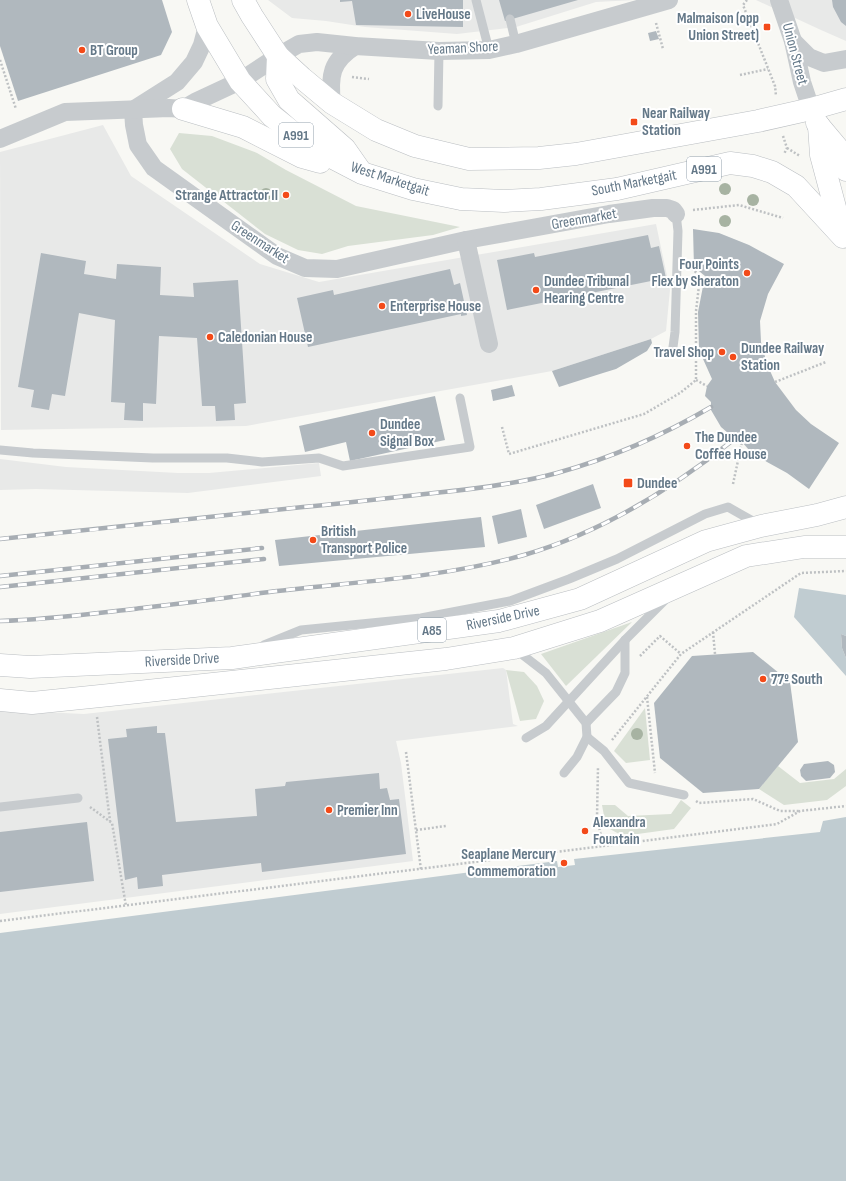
<svg xmlns="http://www.w3.org/2000/svg" width="846" height="1181" font-family="'Sofia Sans Condensed',sans-serif">
<rect width="100%" height="100%" fill="#f8f8f4"/>
<g fill="#e8e9e8">
<polygon points="268,0 635,0 596,2 516,27 457,34 365,27 326,21 292,18"/>
<polygon points="756,0 846,0 846,41 821,30"/>
<polygon points="103,125 131,176 260,264 319,282 656,224 670,290 666,331 651,339 552,371 246,426 1,430 0,152"/>
<polygon points="0,459 66,467 178,473 209,473 319,463 321,476 188,493 36,489 0,490"/>
<polygon points="503,668 506,670 513,724 518,726 396,741 401,763 413,861 0,914 0,710 84,714"/>
</g>
<g fill="#d9e0d5">
<polygon points="179,133 212,136 257,153 286,170 356,206 460,227 433,235 348,246 322,254 298,250 265,234 182,169 170,149"/>
<polygon points="632,622 566,686 541,654"/>
<polygon points="506,670 524,672 537,686 544,701 536,719 520,721"/>
<polygon points="645,708 650,760 626,763 614,751"/>
<polygon points="778,766 800,783 834,779 846,769 846,786 827,800 784,805 759,789"/>
<polygon points="681,800 691,808 674,829 623,836 606,827 602,805 615,805 628,816 671,814"/>
</g>
<g fill="#c0ccd1">
<polygon points="799,588 846,595 846,636 841,634 842,648 846,658 846,676 794,617"/>
<polygon points="846,817 846,1181 0,1181 0,933 557,861 558,867 575,865 574,859 820,832 823,821"/>
</g>
<g fill="#b0b8be">
<polygon points="0,0 162,0 172,32 161,55 18,101 0,46"/>
<polygon points="340,0 463,0 463,27 356,25 352,1 340,2"/>
<polygon points="499,0 578,0 505,21"/>
<polygon points="832,0 846,0 846,26 841,22 833,7"/>
<polygon points="656,31 659,39 650,41 648,33"/>
<polygon points="693,229 719,233 749,245 784,264 768,294 760,321 761,342 767,364 775,382 796,410 811,424 839,443 809,489 787,473 767,462 749,450 742,442 736,439 732,441 728,433 721,427 711,410 711,402 705,396 707,386 712,379 699,350 698,312 705,276 694,267"/>
<polygon points="648,235 651,248 659,246 666,278 507,310 497,260 534,253 535,257"/>
<polygon points="41,253 86,261 84,274 116,279 117,264 161,267 160,295 194,297 193,283 238,280 246,403 234,404 235,420 216,421 215,406 202,406 197,338 159,336 156,404 143,403 143,421 124,420 125,403 111,402 115,320 79,313 65,396 52,394 49,410 31,407 34,390 18,387"/>
<polygon points="450,269 454,285 460,283 467,315 461,316 461,314 308,347 297,298 333,290 334,295"/>
<polygon points="651,339 652,343 647,351 616,369 603,373 559,387 552,371"/>
<polygon points="512,385 515,396 493,401 491,390"/>
<polygon points="435,396 445,440 350,461 346,442 305,452 299,426"/>
<polygon points="593,484 601,508 544,529 536,505"/>
<polygon points="521,509 527,537 498,544 492,516"/>
<polygon points="481,517 485,547 279,566 275,540"/>
<polygon points="841,634 846,636 846,658 842,648"/>
<polygon points="753,652 790,682 798,742 759,789 703,793 660,758 654,703 692,656"/>
<polygon points="157,726 157,733 165,733 176,822 257,816 255,789 285,786 286,782 379,773 380,789 387,788 390,800 399,799 406,854 262,872 261,863 162,875 163,886 138,889 137,877 125,880 108,739 127,737 126,729"/>
<polygon points="828,761 834,765 835,772 830,778 806,781 801,776 800,770 804,764"/>
<polygon points="87,822 94,881 0,892 0,832"/>
</g>
<g fill="none" stroke-linecap="round" stroke-linejoin="round">
<defs>
<g id="primary">
<polyline points="198,0 207,26 240,81 272,116 310,146 362,173 413,189 461,199 504,201 541,199 617,189 730,163 753,166 772,172 796,186 843,237"/>
<polyline points="243,0 252,16 278,56 302,78 332,103 376,130 415,146 469,159 539,158 576,154 758,121 811,109 846,99"/>
<polyline points="278,56 277,79 289,100 345,149 359,169"/>
<polyline points="183,109 243,127 302,157 320,162"/>
<polyline points="817,123 819,126 840,151 846,170"/>
<polyline points="819,126 821,155 841,230"/>
<polyline points="0,665 30,667 232,658 499,621 580,599 706,541 761,526 817,515 846,507"/>
<polyline points="0,700 32,703 110,695 446,659 514,648 600,621 746,556 804,547 846,547"/>
</g>
</defs>
<use href="#primary" stroke="#babec2" stroke-width="23"/>
<g stroke="#bec1c3" stroke-width="2.5" stroke-dasharray="2 2" stroke-linecap="butt">
<polyline points="747,0 743,5 775,86 776,96"/>
<polyline points="656,23 663,49"/>
<polyline points="0,60 16,109"/>
<polyline points="740,75 768,69"/>
<polyline points="352,77 369,79"/>
<polyline points="783,136 787,148 784,154"/>
<polyline points="787,148 800,156"/>
<polyline points="693,210 739,205 783,218"/>
<polyline points="696,380 707,386"/>
<polyline points="775,382 826,362"/>
<polyline points="502,427 509,454 644,414 680,393 696,380 696,311 700,277 692,268"/>
<polyline points="733,484 742,442"/>
<polyline points="713,632 715,654"/>
<polyline points="640,656 660,636 681,654"/>
<polyline points="647,697 655,773"/>
<polyline points="97,717 110,821"/>
<polyline points="612,740 681,654 801,573 846,571"/>
<polyline points="406,752 421,870"/>
<polyline points="696,801 699,803 753,799 780,811 800,811"/>
<polyline points="90,807 112,823 126,906"/>
<polyline points="416,830 446,826"/>
<polyline points="603,846 777,824 800,811 846,806"/>
<polyline points="0,921 603,846 597,817 598,767"/>
</g>
<g stroke="#c7cbce" stroke-width="9">
<polyline points="476,0 489,50"/>
<polyline points="510,19 516,44"/>
<polyline points="438,106 439,51"/>
<polyline points="673,347 675,332 678,231 676,214"/>
<polyline points="0,450 33,453 153,458 227,458 262,462 319,458 343,466 470,447 460,398"/>
<polyline points="264,645 301,630 421,618 510,601 569,579 617,559 705,514 728,507 758,524"/>
<polyline points="515,649 546,673 586,723 587,737 577,757 564,773"/>
<polyline points="586,723 616,692 625,673 625,640"/>
<polyline points="587,737 604,751 629,783 684,795"/>
<polyline points="526,738 546,726 625,640 666,599"/>
<polyline points="0,807 78,798"/>
</g>
<g stroke="#c7cbce" stroke-width="18">
<polyline points="779,0 793,41 802,82 811,109"/>
<polyline points="793,41 809,57 824,63 846,59"/>
<path d="M332 103C329 76 331 61 355 46"/>
<polyline points="136,108 177,82 194,62 202,45 207,26"/>
<polyline points="133,110 134,125 138,145 154,168 277,256 305,268 337,269 466,240 609,214 653,208 667,208 673,210 676,214"/>
<polyline points="0,139 65,112 169,108 183,109 195,102 240,81 278,56 299,44 317,42 355,46 439,51 489,50 516,44 669,0"/>
<polyline points="466,240 489,344"/>
</g>
<use href="#primary" stroke="#fff" stroke-width="22"/>
<defs>
<g id="rail">
<path d="M0 539C101 529 202 518 303 507 346 503 390 498 434 493 475 489 517 484 557 473 611 458 662 436 711 407"/>
<polyline points="0,576 262,548"/>
<polyline points="0,587 264,559"/>
<path d="M0 621C45 620 90 614 134 609 176 604 219 599 261 593 348 582 438 579 524 555 600 533 670 490 732 441"/>
</g>
</defs>
<use href="#rail" stroke="#a7adb3" stroke-width="4.5"/>
<use href="#rail" stroke="#fff" stroke-width="3" stroke-dasharray="9" stroke-linecap="butt"/>
</g>
<g fill="#a7b3a2">
<circle cx="725" cy="189" r="6"/>
<circle cx="266" cy="194" r="6"/>
<circle cx="753" cy="200" r="6"/>
<circle cx="725" cy="221" r="6"/>
<circle cx="637" cy="734" r="6"/>
</g>
<g fill="#f34a19" stroke="#fff" stroke-width="1.5">
<circle cx="408" cy="14" r="4"/>
<rect x="763" y="23" width="8" height="8" rx="2"/>
<circle cx="82" cy="50" r="4"/>
<rect x="630" y="118" width="8" height="8" rx="2"/>
<circle cx="286" cy="195" r="4"/>
<circle cx="747" cy="273" r="4"/>
<circle cx="536" cy="290" r="4"/>
<circle cx="382" cy="306" r="4"/>
<circle cx="210" cy="337" r="4"/>
<circle cx="722" cy="352" r="4"/>
<circle cx="733" cy="357" r="4"/>
<circle cx="372" cy="433" r="4"/>
<circle cx="687" cy="446" r="4"/>
<rect x="623" y="478" width="10" height="10" rx="2"/>
<circle cx="313" cy="540" r="4"/>
<circle cx="763" cy="679" r="4"/>
<circle cx="329" cy="810" r="4"/>
<circle cx="585" cy="831" r="4"/>
<circle cx="564" cy="863" r="4"/>
</g>
<g text-anchor="middle" dominant-baseline="central" stroke-width="4" stroke-linejoin="round" paint-order="stroke">
<g fill="#fff" stroke="#92a0ac" stroke-width="1">
<rect x="279" y="123" width="34" height="24" rx="3"/>
<rect x="687" y="157" width="34" height="24" rx="3"/>
<rect x="418" y="618" width="28" height="24" rx="3"/>
</g>
<g font-size="14" font-weight="bold" fill="#647888">
<text x="296" y="135">A991</text>
<text x="704" y="169">A991</text>
<text x="432" y="630">A85</text>
</g>
<g font-size="15" font-weight="bold" fill="#647888" stroke="#fff" text-anchor="start">
<text x="416" y="14">LiveHouse</text>
<text x="759" y="18" text-anchor="end">Malmaison (opp<tspan x="759" dy="17">Union Street)</tspan></text>
<text x="90" y="50">BT Group</text>
<text x="642" y="113">Near Railway<tspan x="642" dy="17">Station</tspan></text>
<text x="278" y="195" text-anchor="end">Strange Attractor II</text>
<text x="739" y="264" text-anchor="end">Four Points<tspan x="739" dy="17">Flex by Sheraton</tspan></text>
<text x="544" y="281">Dundee Tribunal<tspan x="544" dy="17">Hearing Centre</tspan></text>
<text x="390" y="306">Enterprise House</text>
<text x="218" y="337">Caledonian House</text>
<text x="741" y="348">Dundee Railway<tspan x="741" dy="17">Station</tspan></text>
<text x="714" y="352" text-anchor="end">Travel Shop</text>
<text x="380" y="424">Dundee<tspan x="380" dy="17">Signal Box</tspan></text>
<text x="695" y="437">The Dundee<tspan x="695" dy="17">Coffee House</tspan></text>
<text x="637" y="483">Dundee</text>
<text x="321" y="531">British<tspan x="321" dy="17">Transport Police</tspan></text>
<text x="771" y="679">77º South</text>
<text x="337" y="810">Premier Inn</text>
<text x="593" y="822">Alexandra<tspan x="593" dy="17">Fountain</tspan></text>
<text x="556" y="854" text-anchor="end">Seaplane Mercury<tspan x="556" dy="17">Commemoration</tspan></text>
</g>
<g font-size="15" fill="#647888" stroke="#fff">
<text transform="translate(463 48) rotate(-3)">Yeaman Shore</text>
<text transform="translate(795 54) rotate(75)">Union Street</text>
<text transform="translate(390 179) rotate(18)">West Marketgait</text>
<text transform="translate(634 183) rotate(-11)">South Marketgait</text>
<text transform="translate(584 219) rotate(-10)">Greenmarket</text>
<text transform="translate(260 242) rotate(33)">Greenmarket</text>
<text transform="translate(503 618) rotate(-12)">Riverside Drive</text>
<text transform="translate(182 660) rotate(-3)">Riverside Drive</text>
</g>
</g>
</svg>
